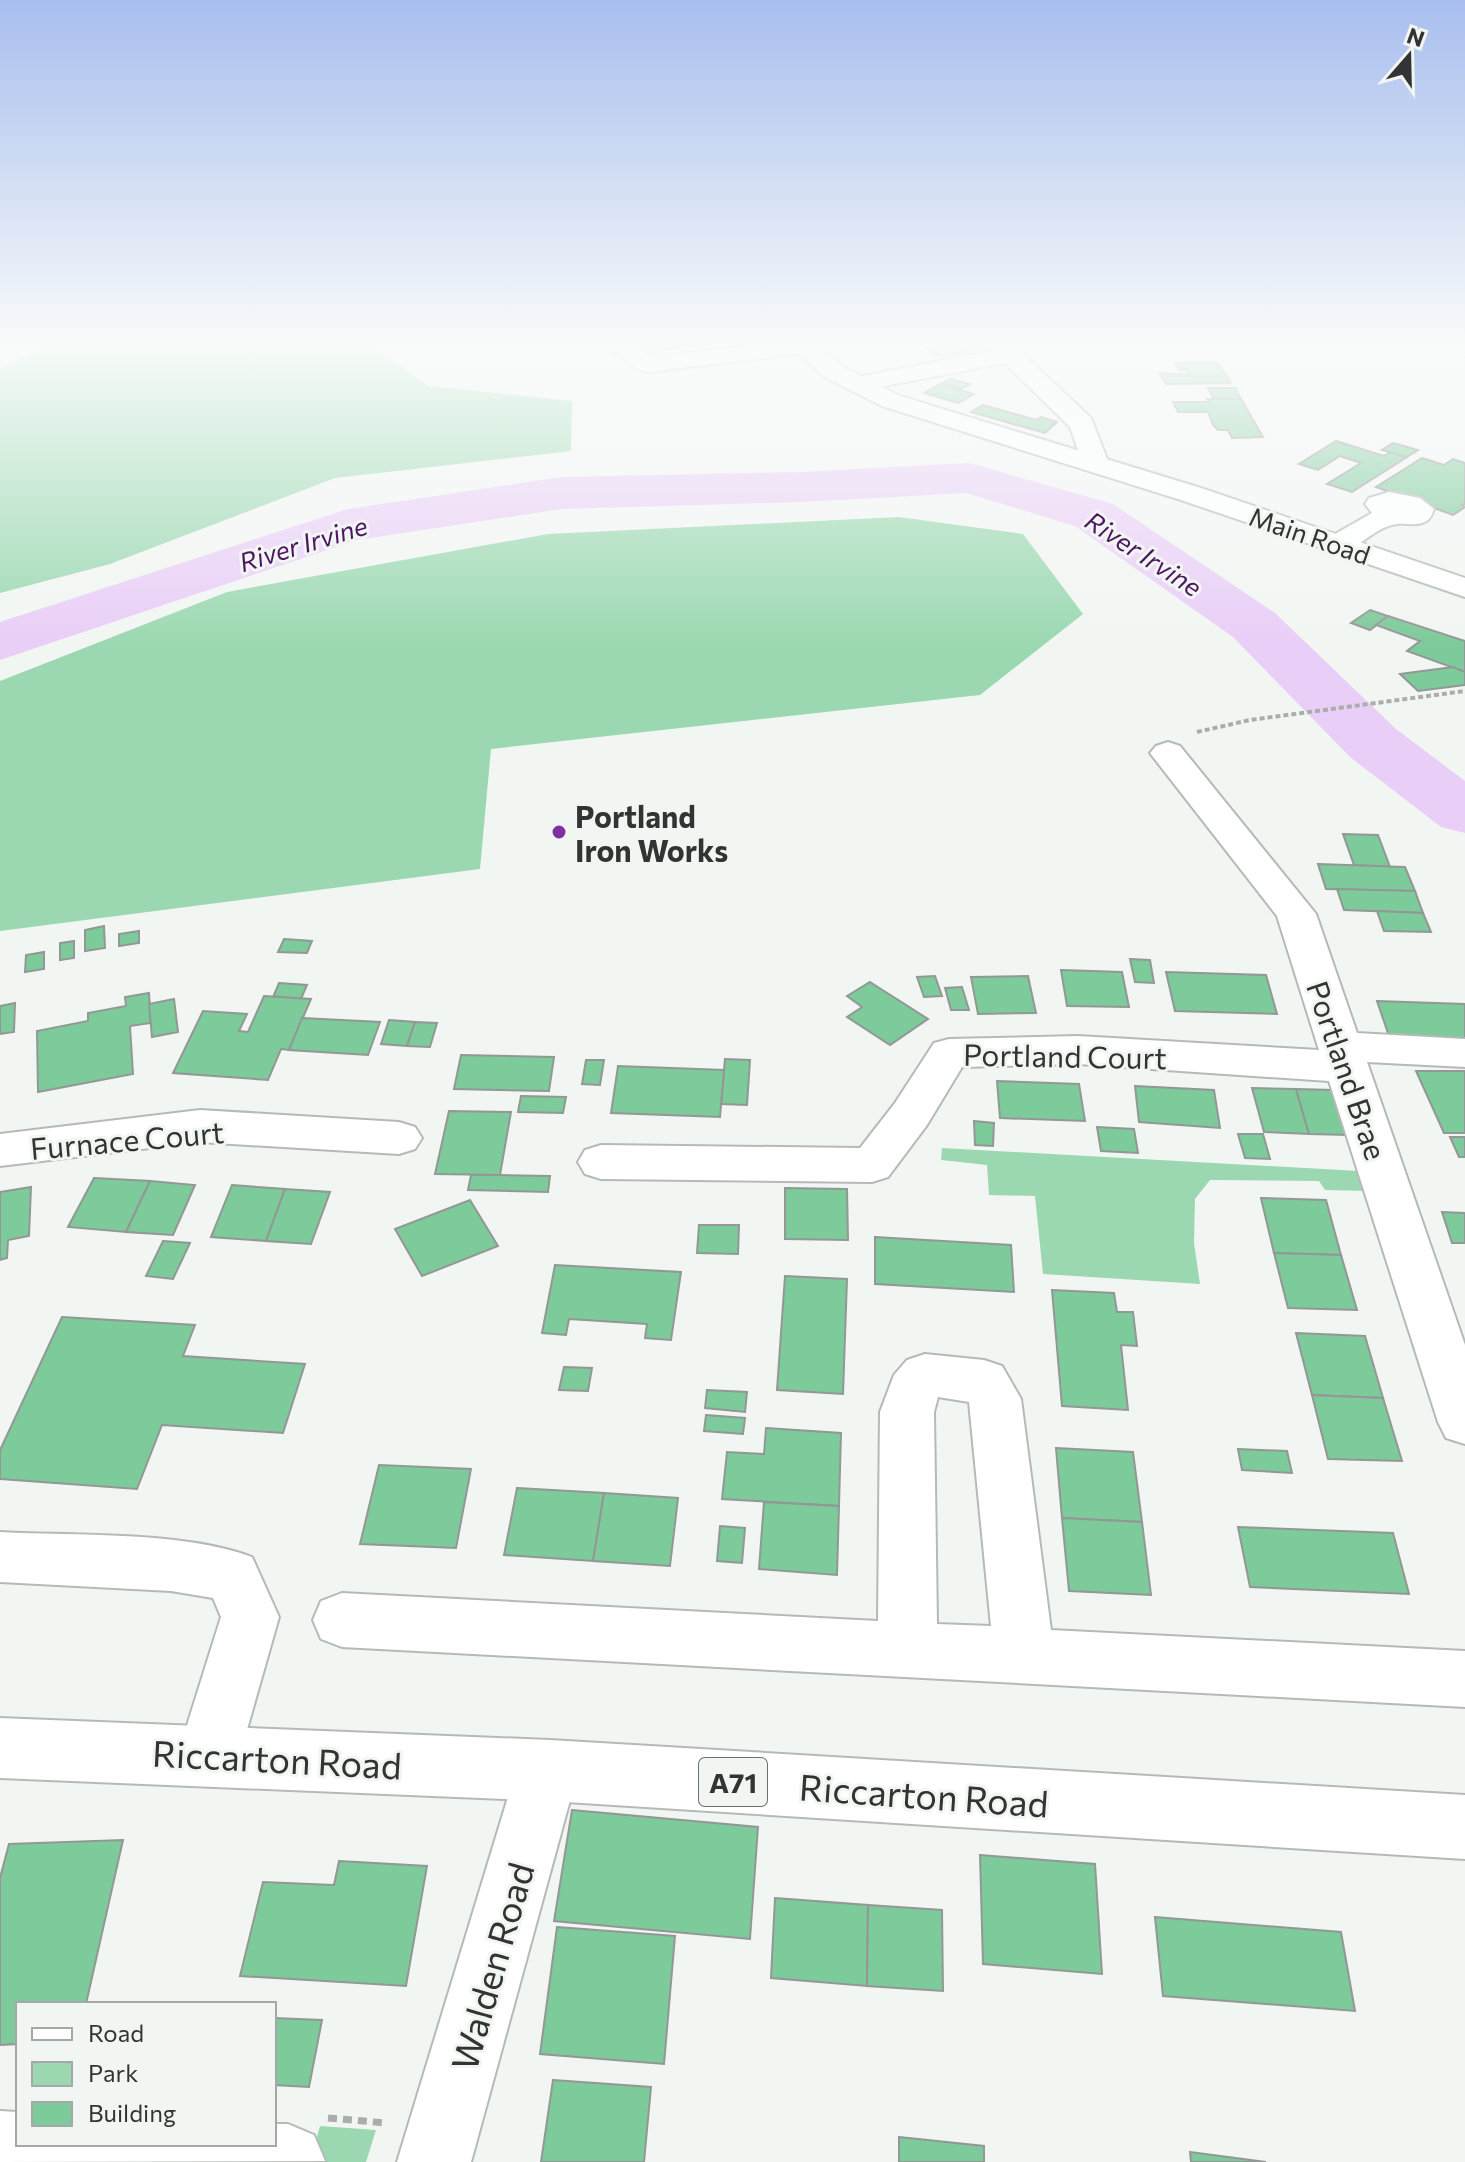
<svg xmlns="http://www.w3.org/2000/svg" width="1465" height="2162" font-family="Commissioner,sans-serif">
<rect width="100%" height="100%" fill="#f2f6f3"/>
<g fill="#9bd8b1">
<polygon points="51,344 369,344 428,386 572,401 571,451 335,478 110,564 0,593 0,369"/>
<polygon points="899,517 1023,534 1083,614 980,695 491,749 480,869 0,931 0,681 227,592 548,534"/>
<polygon points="942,1148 1359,1171 1368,1191 1325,1190 1319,1181 1210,1180 1195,1199 1194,1243 1200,1284 1043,1274 1035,1196 989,1195 987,1165 941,1160"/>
<polygon points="320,2126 376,2130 366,2162 310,2162"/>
</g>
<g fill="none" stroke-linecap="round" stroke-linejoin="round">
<polygon fill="#e9cef7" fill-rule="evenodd" points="969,463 1113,504 1275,613 1396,729 1465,781 1465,833 1441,827 1350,757 1233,637 1075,526 966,493 801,502 562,509 357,540 0,660 0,622 348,509 562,477 801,472"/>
</g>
<g fill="#7dca9a" stroke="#939795" stroke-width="2">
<polygon points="630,344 690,344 648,354"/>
<polygon points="946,344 984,344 990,348 939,356 926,347"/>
<polygon points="1175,363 1218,363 1231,383 1166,384 1159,373 1189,375 1186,370 1179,370"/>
<polygon points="951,379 970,384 959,390 940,384"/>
<polygon points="940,384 959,390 974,394 958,403 924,393"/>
<polygon points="1208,388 1235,388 1241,399 1214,399"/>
<polygon points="1207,399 1241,399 1263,437 1232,438 1228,430 1218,430 1213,425 1208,412 1178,412 1173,402 1209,402"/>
<polygon points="983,405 1036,420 1041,417 1057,422 1045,433 971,412"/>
<polygon points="1336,441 1384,456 1390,452 1407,457 1352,492 1327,484 1361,463 1340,456 1318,470 1299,464"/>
<polygon points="1393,443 1418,450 1407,457 1382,450"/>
<polygon points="1422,458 1444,465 1453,459 1465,463 1465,504 1462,505 1465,507 1453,515 1376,487"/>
<polygon points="1370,610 1388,616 1370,630 1351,623"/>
<polygon points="1388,616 1465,641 1465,672 1407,651 1420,641 1376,625"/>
<polygon points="1453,667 1465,672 1465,685 1418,691 1400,674"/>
<polygon points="1343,834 1378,835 1390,867 1354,865"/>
<polygon points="1318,864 1405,867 1415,891 1326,889"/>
<polygon points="1337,889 1415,891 1423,913 1344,910"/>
<polygon points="1377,911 1423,913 1431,932 1384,931"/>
<polygon points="104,926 105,948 85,951 85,930"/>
<polygon points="139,931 139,943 119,946 119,934"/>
<polygon points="284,939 312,941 307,953 278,952"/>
<polygon points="74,941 74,958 60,960 60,943"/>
<polygon points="44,952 44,969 25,972 26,955"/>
<polygon points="1130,959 1150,960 1154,983 1135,982"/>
<polygon points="1061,970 1122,972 1129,1007 1067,1006"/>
<polygon points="1166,972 1266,975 1277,1014 1175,1011"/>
<polygon points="935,976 942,996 924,997 917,977"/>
<polygon points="1028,976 1036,1013 978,1014 971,977"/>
<polygon points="870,982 928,1019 890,1045 847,1017 862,1007 847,996"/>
<polygon points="279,983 307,985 301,999 273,997"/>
<polygon points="962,987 969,1010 951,1010 945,988"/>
<polygon points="149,993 151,1023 130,1026 133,1074 38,1092 37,1031 88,1021 88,1013 126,1006 125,997"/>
<polygon points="264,996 311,999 289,1050 281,1049 268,1080 173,1073 203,1011 247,1014 239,1031 248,1032"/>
<polygon points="174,999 178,1032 152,1037 149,1004"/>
<polygon points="1377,1001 1465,1004 1465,1045 1391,1042"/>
<polygon points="15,1003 14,1032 0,1034 0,1006"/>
<polygon points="302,1018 380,1022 368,1055 289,1050"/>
<polygon points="389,1020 415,1022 407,1046 381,1044"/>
<polygon points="415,1022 437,1023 430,1047 407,1046"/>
<polygon points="461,1055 554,1057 549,1091 454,1089"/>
<polygon points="725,1059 750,1060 747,1105 721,1104"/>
<polygon points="586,1060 604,1060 600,1085 582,1084"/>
<polygon points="618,1066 724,1070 720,1117 611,1113"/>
<polygon points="1416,1071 1465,1071 1465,1133 1444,1133"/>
<polygon points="997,1081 1079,1084 1085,1121 1000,1118"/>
<polygon points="1135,1086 1214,1090 1220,1128 1139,1122"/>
<polygon points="1252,1088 1296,1089 1309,1134 1264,1132"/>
<polygon points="1296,1089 1334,1090 1348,1135 1309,1134"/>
<polygon points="521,1096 566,1097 563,1113 518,1112"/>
<polygon points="449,1111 511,1112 500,1175 435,1174"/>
<polygon points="974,1121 994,1123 993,1146 975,1145"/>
<polygon points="1097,1127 1134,1129 1138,1153 1101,1151"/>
<polygon points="1238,1134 1263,1134 1270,1159 1245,1158"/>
<polygon points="1450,1137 1465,1137 1465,1157 1459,1157"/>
<polygon points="471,1175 500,1175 550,1176 548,1192 468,1190"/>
<polygon points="94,1178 150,1181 126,1232 68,1227"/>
<polygon points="150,1181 195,1185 173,1235 126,1232"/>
<polygon points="232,1185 285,1189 266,1241 211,1237"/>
<polygon points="31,1187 29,1236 8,1240 7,1258 0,1260 0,1192"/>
<polygon points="785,1188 847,1189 848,1240 785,1239"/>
<polygon points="285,1189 330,1192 311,1244 266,1241"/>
<polygon points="1261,1198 1326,1200 1341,1255 1274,1253"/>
<polygon points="470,1200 498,1246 422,1276 395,1229"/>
<polygon points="1442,1212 1465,1213 1465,1243 1452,1243"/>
<polygon points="699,1225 739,1225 738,1254 697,1253"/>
<polygon points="875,1237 1011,1245 1014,1292 875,1284"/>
<polygon points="163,1241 190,1243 173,1279 146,1276"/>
<polygon points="1274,1253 1341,1255 1357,1310 1288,1308"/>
<polygon points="555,1265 681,1272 671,1340 645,1338 647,1324 569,1319 566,1335 542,1333"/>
<polygon points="785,1276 847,1279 843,1394 777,1390"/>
<polygon points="1052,1290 1114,1293 1117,1312 1133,1312 1137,1346 1121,1345 1128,1410 1062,1406"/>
<polygon points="62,1317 195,1325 183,1356 305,1364 283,1433 162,1425 137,1489 0,1479 0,1450"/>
<polygon points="1296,1333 1365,1336 1383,1398 1312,1395"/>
<polygon points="564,1367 592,1368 588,1391 559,1390"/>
<polygon points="707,1390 747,1392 745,1412 705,1408"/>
<polygon points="1312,1395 1383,1398 1402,1461 1328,1459"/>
<polygon points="706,1415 745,1418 743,1434 704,1431"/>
<polygon points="766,1428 841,1433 839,1506 722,1499 727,1452 764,1454"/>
<polygon points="1056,1448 1133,1452 1142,1522 1062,1518"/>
<polygon points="1238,1449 1287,1451 1292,1473 1242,1470"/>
<polygon points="379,1465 471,1469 456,1548 360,1544"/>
<polygon points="517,1488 604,1493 593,1561 504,1555"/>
<polygon points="604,1493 678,1498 670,1566 593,1561"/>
<polygon points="764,1502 839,1506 837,1575 759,1569"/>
<polygon points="1062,1518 1142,1522 1151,1595 1069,1591"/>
<polygon points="720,1526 745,1528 742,1563 717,1561"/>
<polygon points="1238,1527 1393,1533 1409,1594 1250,1587"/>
<polygon points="572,1810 758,1827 750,1939 554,1921"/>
<polygon points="123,1840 86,2004 18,2004 18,2044 0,2045 0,1878 9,1844"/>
<polygon points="980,1855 1095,1864 1102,1974 983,1964"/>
<polygon points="339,1861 427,1866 406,1986 240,1976 263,1882 334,1885"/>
<polygon points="775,1898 868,1905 867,1986 771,1978"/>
<polygon points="868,1905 942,1910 943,1991 867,1986"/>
<polygon points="1155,1917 1341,1932 1355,2011 1163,1996"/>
<polygon points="557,1927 675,1936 664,2064 540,2054"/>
<polygon points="274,2018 322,2020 309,2087 274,2085"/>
<polygon points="553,2080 651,2087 644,2162 541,2162"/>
<polygon points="899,2137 984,2146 984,2162 899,2162"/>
<polygon points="1190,2152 1266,2162 1191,2162"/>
</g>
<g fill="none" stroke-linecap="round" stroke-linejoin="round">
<defs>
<g id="minor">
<polygon points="604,344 632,344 652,357 763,344 816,346 812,351 804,353 648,372 639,370"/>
<polygon points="987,344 1031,344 1023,354 1091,418 1109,464 1105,470 1085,470 1070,427 1005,363 858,391 849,389 846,384 849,379 858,377 993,351"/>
<path d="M1389 492 1420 498 1434 509C1432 514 1432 516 1428 520 1418 527 1408 523 1397 524 1371 527 1356 557 1328 550L1323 544 1328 538 1372 513 1365 504 1369 498Z"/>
<polygon points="1168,742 1180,746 1316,914 1357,1033 1465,1039 1465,1067 1367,1062 1465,1345 1465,1444 1446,1438 1438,1422 1329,1081 1078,1064 962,1067 927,1125 888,1177 872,1182 601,1179 585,1174 578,1162 585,1150 601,1145 860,1148 895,1103 934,1043 949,1039 1078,1036 1319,1050 1277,916 1150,753 1156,746"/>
<polygon points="200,1110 399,1122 415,1127 422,1138 415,1149 399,1154 200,1142 0,1166 0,1134"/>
<path d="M925 1354 984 1360 1002 1366 1021 1399 1051 1630 1465 1651V1707L342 1647 321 1639 313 1620 321 1601 342 1593 878 1621 880 1412 894 1375 907 1360ZM938 1397 969 1402 991 1626 937 1624 934 1412Z"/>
<path d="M0 1532C75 1536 184 1531 252 1557L279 1617 240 1754 231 1775 209 1784 187 1775 178 1754 221 1617 213 1598 171 1591 0 1582Z"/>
<polygon points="547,1740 569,1749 578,1771 471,2162 397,2162 516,1771 525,1749"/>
<polygon points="0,2111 18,2112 18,2144 274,2144 274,2124 288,2124 314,2135 325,2161 0,2162"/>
</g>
<g id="major">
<polygon points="789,344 815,344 843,367 900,396 1201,488 1465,578 1465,597 1181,500 882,406 825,377"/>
<polygon points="0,1718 550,1740 1465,1795 1465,1859 550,1801 0,1778"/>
</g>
</defs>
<use href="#minor" stroke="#b6bab7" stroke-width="4"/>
<use href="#major" stroke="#b6bab7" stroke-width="4"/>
<polyline stroke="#aaadab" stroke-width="4" stroke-dasharray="5 3" stroke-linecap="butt" points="1197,732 1250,720 1465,691"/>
<polyline stroke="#aaadab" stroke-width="7" stroke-dasharray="9 6" stroke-linecap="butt" points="328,2118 386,2123"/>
<use href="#minor" fill="#fff" fill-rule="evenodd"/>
<use href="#major" fill="#fff" fill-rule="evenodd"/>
</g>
<linearGradient id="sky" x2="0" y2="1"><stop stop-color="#a8beee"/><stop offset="0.53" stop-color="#f9fbfa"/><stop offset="1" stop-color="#f9fbfa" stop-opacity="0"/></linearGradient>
<rect width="1465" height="646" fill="url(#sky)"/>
<circle fill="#8031a1" stroke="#f2f6f3" stroke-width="3" cx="559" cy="832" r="8"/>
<g text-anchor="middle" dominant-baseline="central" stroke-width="6" stroke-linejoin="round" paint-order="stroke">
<g font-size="26" fill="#323433" stroke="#f2f6f3">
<text transform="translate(1310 535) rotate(19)">Main Road</text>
</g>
<g font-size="26" font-style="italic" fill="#4d1563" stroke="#f2f6f3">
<text transform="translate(303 543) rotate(-17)">River Irvine</text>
<text transform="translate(1144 553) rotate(33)">River Irvine</text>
</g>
<rect fill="#f2f6f3" stroke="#6c6e6d" stroke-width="2" x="699" y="1758" width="68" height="48" rx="6"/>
<g font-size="28" font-weight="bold" fill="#323433">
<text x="733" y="1782">A71</text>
</g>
<g font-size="30" font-weight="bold" fill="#323433" stroke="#f2f6f3" text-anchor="start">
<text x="575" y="815">Portland<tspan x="575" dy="34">Iron Works</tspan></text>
</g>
<g font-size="30" fill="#323433" stroke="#f2f6f3">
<text transform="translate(1065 1055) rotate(1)">Portland Court</text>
<text transform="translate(1348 1070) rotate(71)">Portland Brae</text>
<text transform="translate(127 1139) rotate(-5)">Furnace Court</text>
</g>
<g font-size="36" fill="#323433" stroke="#f2f6f3">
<text transform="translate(277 1758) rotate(3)">Riccarton Road</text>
<text transform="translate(924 1794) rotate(4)">Riccarton Road</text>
<text transform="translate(491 1966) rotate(-74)">Walden Road</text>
</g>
</g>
<rect x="16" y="2002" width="260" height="144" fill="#f2f6f3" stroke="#a5a8a6" stroke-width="2"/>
<rect x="32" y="2028" width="40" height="12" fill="#ffffff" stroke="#a5a8a6" stroke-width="2"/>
<text x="88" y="2042" font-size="24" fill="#323433">Road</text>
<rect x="32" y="2062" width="40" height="24" fill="#9bd8b1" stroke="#a5a8a6" stroke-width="2"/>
<text x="88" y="2082" font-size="24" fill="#323433">Park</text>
<rect x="32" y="2102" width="40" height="24" fill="#7dca9a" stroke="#a5a8a6" stroke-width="2"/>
<text x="88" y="2122" font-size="24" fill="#323433">Building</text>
<g transform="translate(1409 56) rotate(20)" stroke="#f2f6f3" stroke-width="6" paint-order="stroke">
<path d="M0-6L14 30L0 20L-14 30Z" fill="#323433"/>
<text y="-12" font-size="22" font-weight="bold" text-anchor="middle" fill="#323433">N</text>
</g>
</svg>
